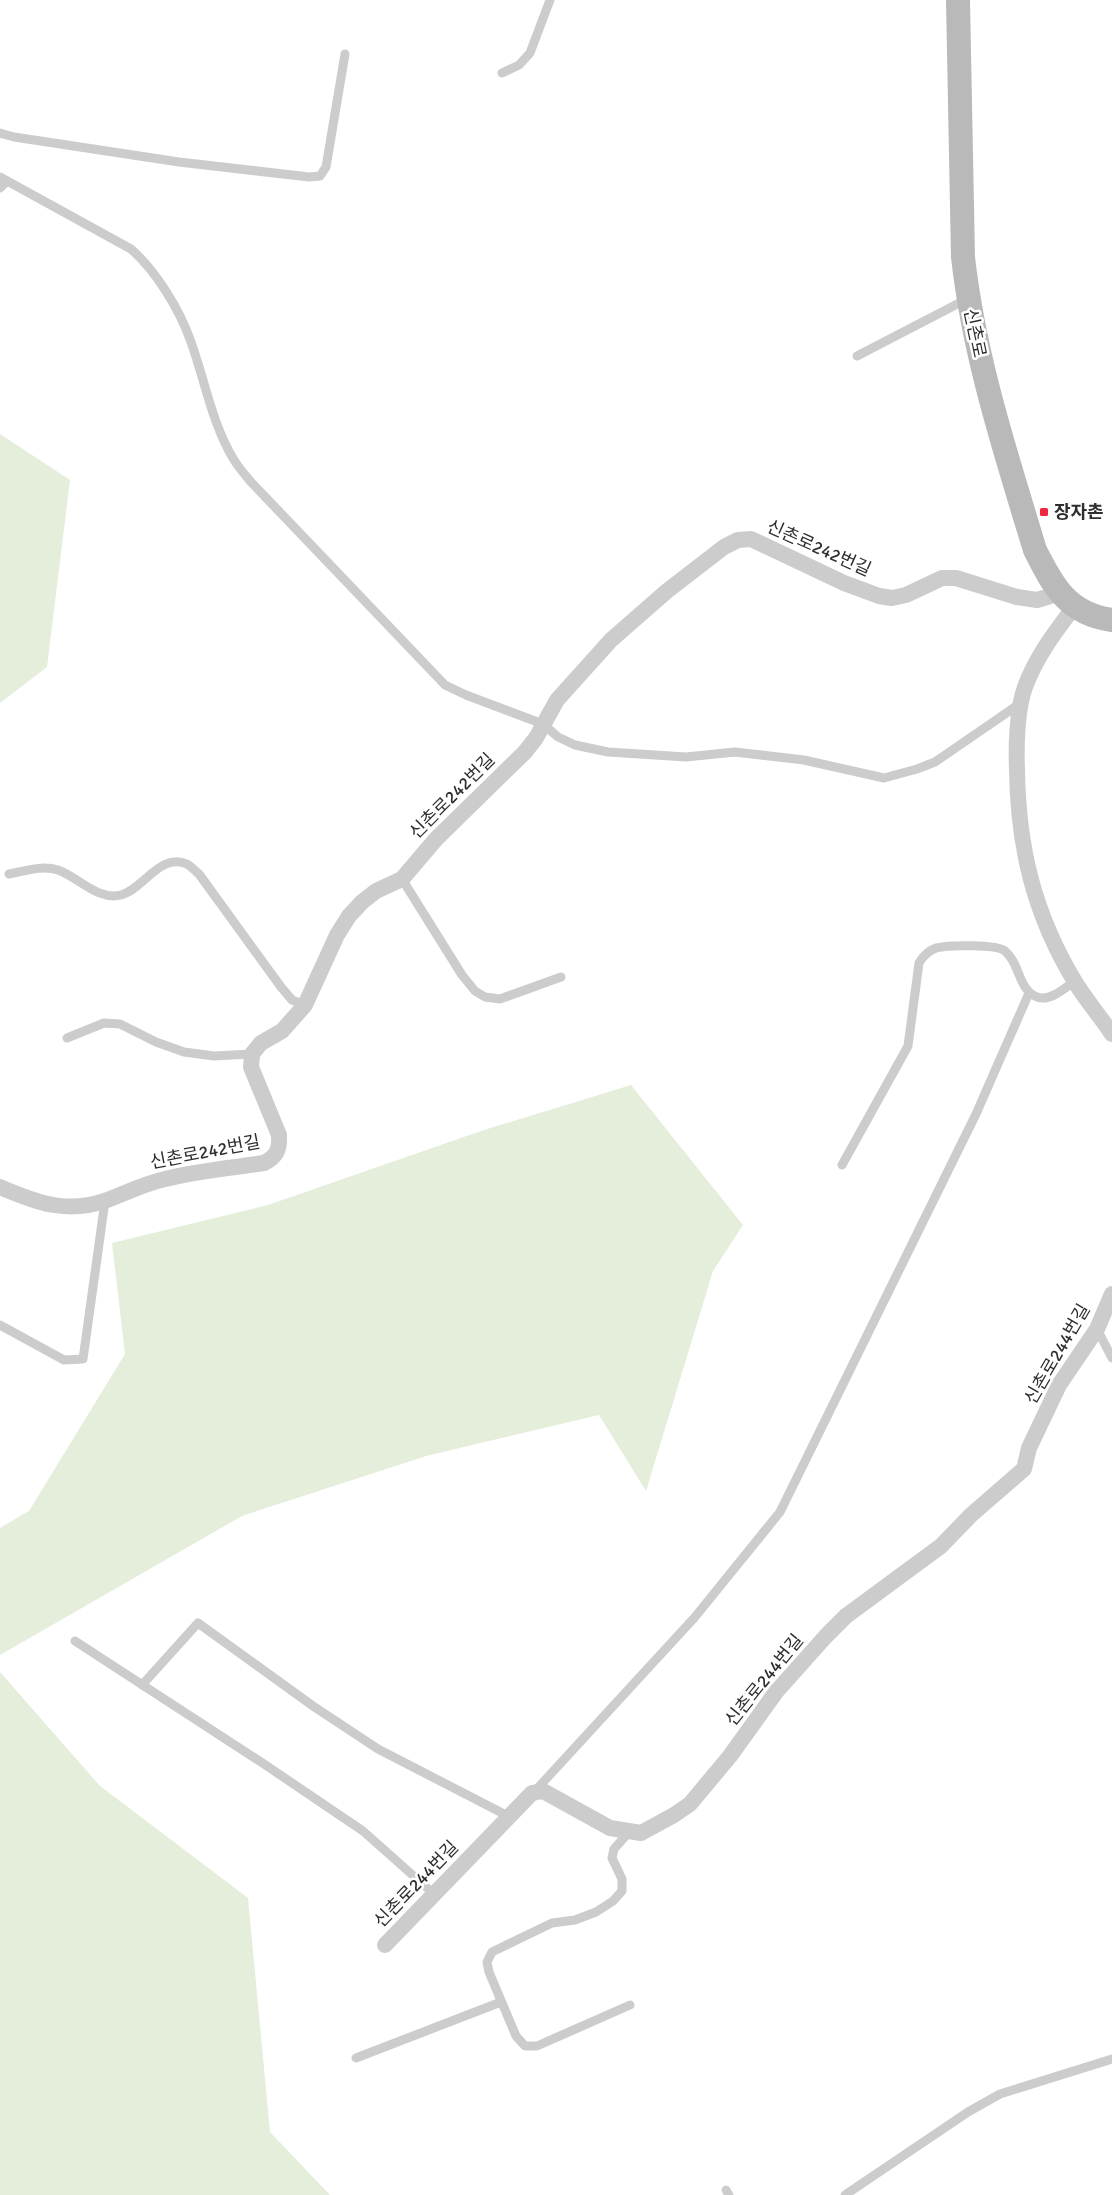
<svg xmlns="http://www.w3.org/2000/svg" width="1112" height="2195" font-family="Signika,'Noto Sans KR',sans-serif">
<rect width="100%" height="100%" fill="#fff"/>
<g fill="#e5eddb">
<polygon points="0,434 70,480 47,667 0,703"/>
<polygon points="631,1085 743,1225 713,1271 646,1491 599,1415 426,1456 242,1516 0,1655 0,1528 29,1511 125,1354 112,1243 268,1205 484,1130"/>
<polygon points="0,1672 100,1786 248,1898 270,2132 330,2195 0,2195"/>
</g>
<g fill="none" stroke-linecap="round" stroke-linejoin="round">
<g stroke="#ccc" stroke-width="9">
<polyline points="502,73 519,65 530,53 550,0"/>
<polyline points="0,133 14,137 179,162 309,177 320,176 326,167 345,54"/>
<path d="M0 177 131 249C156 271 180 310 191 342 205 381 212 424 234 460 239 468 245 475 251 482L445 685 466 695 543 724 558 737 575 745 608 752 686 757 735 752 804 760 884 778 917 769 935 762 1021 703"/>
<polyline points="0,188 7,181"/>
<polyline points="857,356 967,299"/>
<path d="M9 874C25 871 42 865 58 870 78 877 98 901 121 895 143 889 161 852 187 864 191 866 195 871 199 874L281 987 292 1000 305 1005"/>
<polyline points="402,879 462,975 475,991 485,997 500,999 561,977"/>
<polyline points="67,1038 104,1023 120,1024 156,1042 184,1052 214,1056 252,1054"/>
<path d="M842 1165 908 1046 919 963C923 956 928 951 936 948 947 945 997 944 1005 951 1020 963 1018 990 1037 997 1050 1002 1065 988 1075 981"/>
<polyline points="0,1325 64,1360 83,1359 105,1201"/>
<polyline points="1097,1329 1112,1358"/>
<polyline points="75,1641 264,1764 363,1831 435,1895"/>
<polyline points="142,1685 198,1623 313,1706 378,1749 508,1816"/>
<polyline points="535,1791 695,1617 780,1512 976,1114 1029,993"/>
<polyline points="630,2005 537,2046 525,2046 516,2036 489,1972 487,1962 492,1952 552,1923 575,1920 596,1912 613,1901 622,1891 622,1879 612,1858 614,1849 630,1831"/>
<polyline points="356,2058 501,2002"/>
<polyline points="726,2190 729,2195"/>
<polyline points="845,2195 968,2112 1000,2094 1112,2059"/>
</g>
<g stroke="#ccc" stroke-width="16">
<path d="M1074 607C1055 632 1036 657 1025 687 1017 709 1016 745 1017 769 1018 848 1034 914 1075 982 1086 1000 1100 1016 1112 1034"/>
<path d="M0 1187C35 1202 66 1214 104 1201 124 1194 143 1184 165 1179 197 1171 231 1168 264 1163 276 1157 280 1150 279 1135L251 1067 252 1054 261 1043 282 1031 305 1005 337 935 349 916 362 902 376 891 402 879 436 839 525 752 536 738 557 700 611 640 667 591 724 547 738 540 751 539 844 583 879 596 892 598 906 595 942 578H956L1017 597 1037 600 1060 593"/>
<polyline points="385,1945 532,1793 543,1791 610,1828 641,1833 674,1815 690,1804 730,1756 776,1692 826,1636 846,1616 941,1546 971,1515 1024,1469 1029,1448 1059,1385 1097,1329 1112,1294"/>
</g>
<path stroke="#b9b9b9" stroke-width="24" d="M958 0 963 257C974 357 1006 454 1035 550 1053 586 1068 614 1112 620"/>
</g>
<rect fill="#f0263c" stroke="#fff" stroke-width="2" x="1039" y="507" width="10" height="10" rx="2.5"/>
<g text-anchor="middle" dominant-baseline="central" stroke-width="5" stroke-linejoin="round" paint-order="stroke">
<g font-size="18" fill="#2f2f2f" stroke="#fff">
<text transform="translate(975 333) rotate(78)">신촌로</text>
<text transform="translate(819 548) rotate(24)">신촌로242번길</text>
<text transform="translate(452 796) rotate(-45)">신촌로242번길</text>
<text transform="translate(205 1152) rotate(-11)">신촌로242번길</text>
<text transform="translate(1057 1354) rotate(-60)">신촌로244번길</text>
<text transform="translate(764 1680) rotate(-51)">신촌로244번길</text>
<text transform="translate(416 1884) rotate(-46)">신촌로244번길</text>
</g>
<g font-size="18" font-weight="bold" fill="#2f2f2f" stroke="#fff" text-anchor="start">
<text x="1054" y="512">장자촌</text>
</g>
</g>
</svg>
